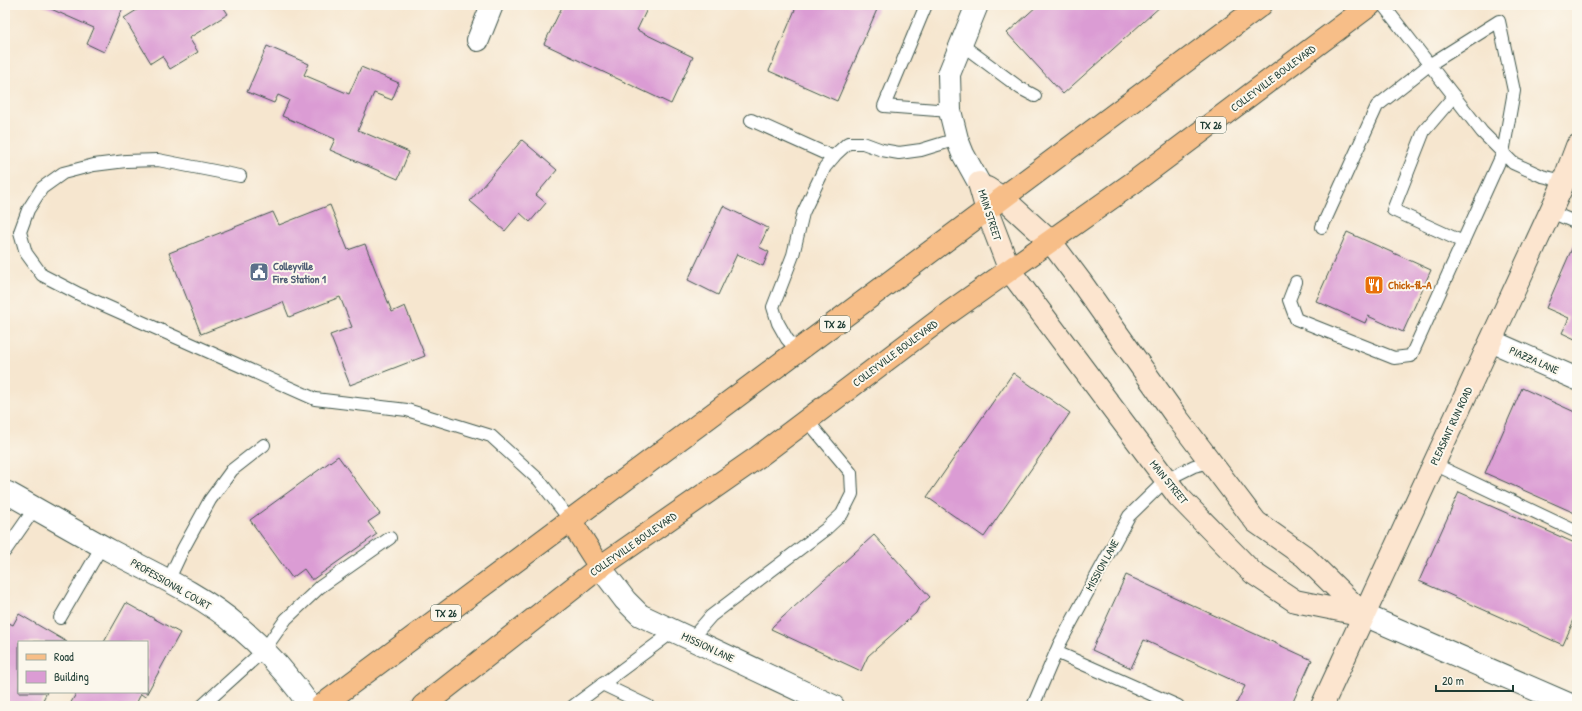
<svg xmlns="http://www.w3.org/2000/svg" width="1582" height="711" font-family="'Patrick Hand',sans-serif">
<rect width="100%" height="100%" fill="#fbf7ec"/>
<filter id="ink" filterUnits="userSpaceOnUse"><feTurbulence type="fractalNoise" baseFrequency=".025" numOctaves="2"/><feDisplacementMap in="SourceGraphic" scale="8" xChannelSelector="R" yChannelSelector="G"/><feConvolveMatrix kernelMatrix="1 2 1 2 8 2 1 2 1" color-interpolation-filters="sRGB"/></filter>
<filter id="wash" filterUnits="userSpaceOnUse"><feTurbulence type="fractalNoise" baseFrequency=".012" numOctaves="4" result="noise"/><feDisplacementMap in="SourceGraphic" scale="16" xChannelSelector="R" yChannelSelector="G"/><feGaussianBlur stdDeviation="0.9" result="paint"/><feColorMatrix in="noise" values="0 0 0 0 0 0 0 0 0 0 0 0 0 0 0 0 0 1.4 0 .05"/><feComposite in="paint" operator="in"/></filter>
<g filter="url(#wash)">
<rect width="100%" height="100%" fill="#f6e6cf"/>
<g id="blocks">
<g fill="#db9cd4">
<polygon points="42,5 116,5 123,8 104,52 87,44 94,28"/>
<polygon points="145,5 222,5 228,14 189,38 198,52 170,69 162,56 151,63 124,18"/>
<polygon points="563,5 649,5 637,30 693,57 671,104 544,44"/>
<polygon points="797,5 879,5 837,101 769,71"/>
<polygon points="1038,5 1162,5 1063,94 1007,33"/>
<polygon points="267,46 309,64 304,75 349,94 361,67 399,83 392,100 374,93 358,130 409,152 398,179 330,150 335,139 282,116 289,100 278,95 274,103 247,92"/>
<polygon points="522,140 557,170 536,195 546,203 530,222 520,213 505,231 470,201"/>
<polygon points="330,205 348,250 365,244 392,312 405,306 425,356 350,385 330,335 352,327 340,297 289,317 283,302 201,334 169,253 273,212 279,225"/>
<polygon points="723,206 768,228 759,247 769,252 763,266 737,254 718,295 688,280"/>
<polygon points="1347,232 1431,270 1403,332 1368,316 1365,323 1316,301"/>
<polygon points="1577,237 1577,340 1562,333 1569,318 1546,308"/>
<polygon points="1013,373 1070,413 984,537 927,497"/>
<polygon points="1522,388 1577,413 1577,514 1485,473"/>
<polygon points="338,456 380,514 368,522 377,534 312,580 304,569 292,578 250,520"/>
<polygon points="1459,492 1577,544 1577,613 1563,645 1419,581"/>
<polygon points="874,535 930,597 919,607 916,613 868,656 861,671 771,629 773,626"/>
<polygon points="1126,575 1312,660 1291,706 1235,706 1245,686 1144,640 1131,668 1092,650"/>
<polygon points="126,603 180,633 145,697 141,694 135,706 69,706 77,692 147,692 147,642 104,642"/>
<polygon points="19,614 67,642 19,642 19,692 47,692 40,706 5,706 5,621 13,625"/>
</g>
</g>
</g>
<g filter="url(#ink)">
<use href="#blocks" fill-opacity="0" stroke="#3f564b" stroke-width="1"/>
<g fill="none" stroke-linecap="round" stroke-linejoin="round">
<defs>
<g id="lane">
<polyline points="926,5 884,106 950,111"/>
<polyline points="1383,5 1482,132 1513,163 1542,176 1564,181"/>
<polyline points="961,44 1020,88 1035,96"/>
<polyline points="1454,96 1424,131 1393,210 1463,242"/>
<polyline points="751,120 833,157"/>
<polyline points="240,176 158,160 126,161 94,165 63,173 42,188 28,210 20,232 26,253 42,275 79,294 315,399 407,410 491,436 539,480 570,520"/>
<polyline points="1551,212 1577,223"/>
<polyline points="1296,282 1289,300 1296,319 1394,358 1411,356 1503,153 1514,91 1499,21 1429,65 1377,106 1322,227"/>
<polyline points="798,351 787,339 778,323 773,307 793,255 803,213 825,167 836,154 848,143 863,143 882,150 899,153 921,150 957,139"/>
<polyline points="1434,464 1577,532"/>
<polyline points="5,551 35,508"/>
<polyline points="168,581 183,549 210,500 232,470 264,445"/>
<polyline points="60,618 102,546"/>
<polyline points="691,639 711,616 826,529 842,514 852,494 851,473 806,419"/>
<polyline points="1056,652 1178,706"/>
<polyline points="602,684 648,706"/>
<polyline points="202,706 264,650 286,619 320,587 390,538"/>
<polyline points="573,706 674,631"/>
<polyline points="1033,706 1059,645 1129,516 1166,480 1194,466 1211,462"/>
</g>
<g id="street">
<polyline points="977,5 949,74 950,111 957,139 963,154 979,183"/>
<polyline points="478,40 492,5"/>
<polyline points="1491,341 1577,379"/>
<path d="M8 493C42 512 76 532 111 551 153 573 204 596 239 627 266 650 290 677 310 706"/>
<polyline points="600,567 625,600 640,615 833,706"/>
<polyline points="1364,615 1573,706"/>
</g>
<g id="secondary">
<polyline points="979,183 987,211 1010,271 1179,497 1253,573 1295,601 1364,615"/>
<polyline points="987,188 1004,199 1051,242 1081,282 1178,419 1256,522 1304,556 1364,615"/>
<polyline points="1322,706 1560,191 1577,146"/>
</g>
<g id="primary">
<polyline points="570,520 600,567"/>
<path d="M321 706C634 472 949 240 1261 5"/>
<polyline points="423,706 600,567 758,457 950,312 1134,182 1370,5"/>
</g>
</defs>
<use href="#lane" stroke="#3f564b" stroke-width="14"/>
<use href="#street" stroke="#3f564b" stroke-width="24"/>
<use href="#secondary" stroke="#3f564b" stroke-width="24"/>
<use href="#primary" stroke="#3f564b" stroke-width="24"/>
<use href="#lane" stroke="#fff" stroke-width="12"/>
<use href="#street" stroke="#fff" stroke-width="22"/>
<use href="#secondary" stroke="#fce5cf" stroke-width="22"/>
<use href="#primary" stroke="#f7be88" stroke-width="22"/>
</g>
</g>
<defs>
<symbol id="civic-square" viewBox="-11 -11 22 22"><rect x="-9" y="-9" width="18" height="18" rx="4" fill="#5c6f8a" stroke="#fbf7ec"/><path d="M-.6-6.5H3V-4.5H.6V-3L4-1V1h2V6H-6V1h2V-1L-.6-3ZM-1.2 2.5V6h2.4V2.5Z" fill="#fff"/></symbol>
<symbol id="restaurant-square" viewBox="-11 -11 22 22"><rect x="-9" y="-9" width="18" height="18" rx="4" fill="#e8710a" stroke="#fbf7ec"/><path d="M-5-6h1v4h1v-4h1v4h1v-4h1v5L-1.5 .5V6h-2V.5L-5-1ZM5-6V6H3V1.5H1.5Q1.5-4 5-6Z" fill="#fff"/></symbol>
</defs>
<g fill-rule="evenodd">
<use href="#civic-square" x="248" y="261" width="22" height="22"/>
<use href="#restaurant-square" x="1363" y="274" width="22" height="22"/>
</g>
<g text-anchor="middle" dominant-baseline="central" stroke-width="4" stroke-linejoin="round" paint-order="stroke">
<g fill="#fbf7ec" stroke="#61756b" stroke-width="1">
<rect x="1196" y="117" width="30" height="16" rx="3"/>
<rect x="820" y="316" width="30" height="16" rx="3"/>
<rect x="431" y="605" width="30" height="16" rx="3"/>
</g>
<g font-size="10" font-weight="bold" fill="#1f3d34">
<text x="1211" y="125">TX 26</text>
<text x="835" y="324">TX 26</text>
<text x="446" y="613">TX 26</text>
</g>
<g font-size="11" fill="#1f3d34" stroke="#fbf7ec">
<text transform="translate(1273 78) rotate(-37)">COLLEYVILLE BOULEVARD</text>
<text transform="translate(990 215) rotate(72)">MAIN STREET</text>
<text transform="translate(895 353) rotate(-37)">COLLEYVILLE BOULEVARD</text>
<text transform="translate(1534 360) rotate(24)">PIAZZA LANE</text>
<text transform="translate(1451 426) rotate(-65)">PLEASANT RUN ROAD</text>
<text transform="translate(1169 482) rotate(51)">MAIN STREET</text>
<text transform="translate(633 544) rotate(-35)">COLLEYVILLE BOULEVARD</text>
<text transform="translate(1102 565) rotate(-61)">MISSION LANE</text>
<text transform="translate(171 584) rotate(30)">PROFESSIONAL COURT</text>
<text transform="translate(708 647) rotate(25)">MISSION LANE</text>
</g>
<g font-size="11" font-weight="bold" fill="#4e5e75" stroke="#fbf7ec" text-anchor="start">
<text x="273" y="266">Colleyville<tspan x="273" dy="13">Fire Station 1</tspan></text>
</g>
<g font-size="11" font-weight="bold" fill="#c56008" stroke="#fbf7ec" text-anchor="start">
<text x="1388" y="285">Chick-fil-A</text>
</g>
</g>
<rect width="1582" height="711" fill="none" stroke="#fbf7ec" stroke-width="20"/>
<rect x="18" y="641" width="130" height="52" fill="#fbf7ec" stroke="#a3ada2"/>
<rect x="26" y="654" width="20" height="6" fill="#f7be88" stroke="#a3ada2"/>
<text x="54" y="661" font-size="12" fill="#1f3d34">Road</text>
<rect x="26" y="671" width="20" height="12" fill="#db9cd4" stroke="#a3ada2"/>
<text x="54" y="681" font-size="12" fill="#1f3d34">Building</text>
<path d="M1436 685v6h77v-6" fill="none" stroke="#1f3d34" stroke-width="2"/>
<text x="1442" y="685" font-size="12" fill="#1f3d34" stroke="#fbf7ec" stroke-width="3" paint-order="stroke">20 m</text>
</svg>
